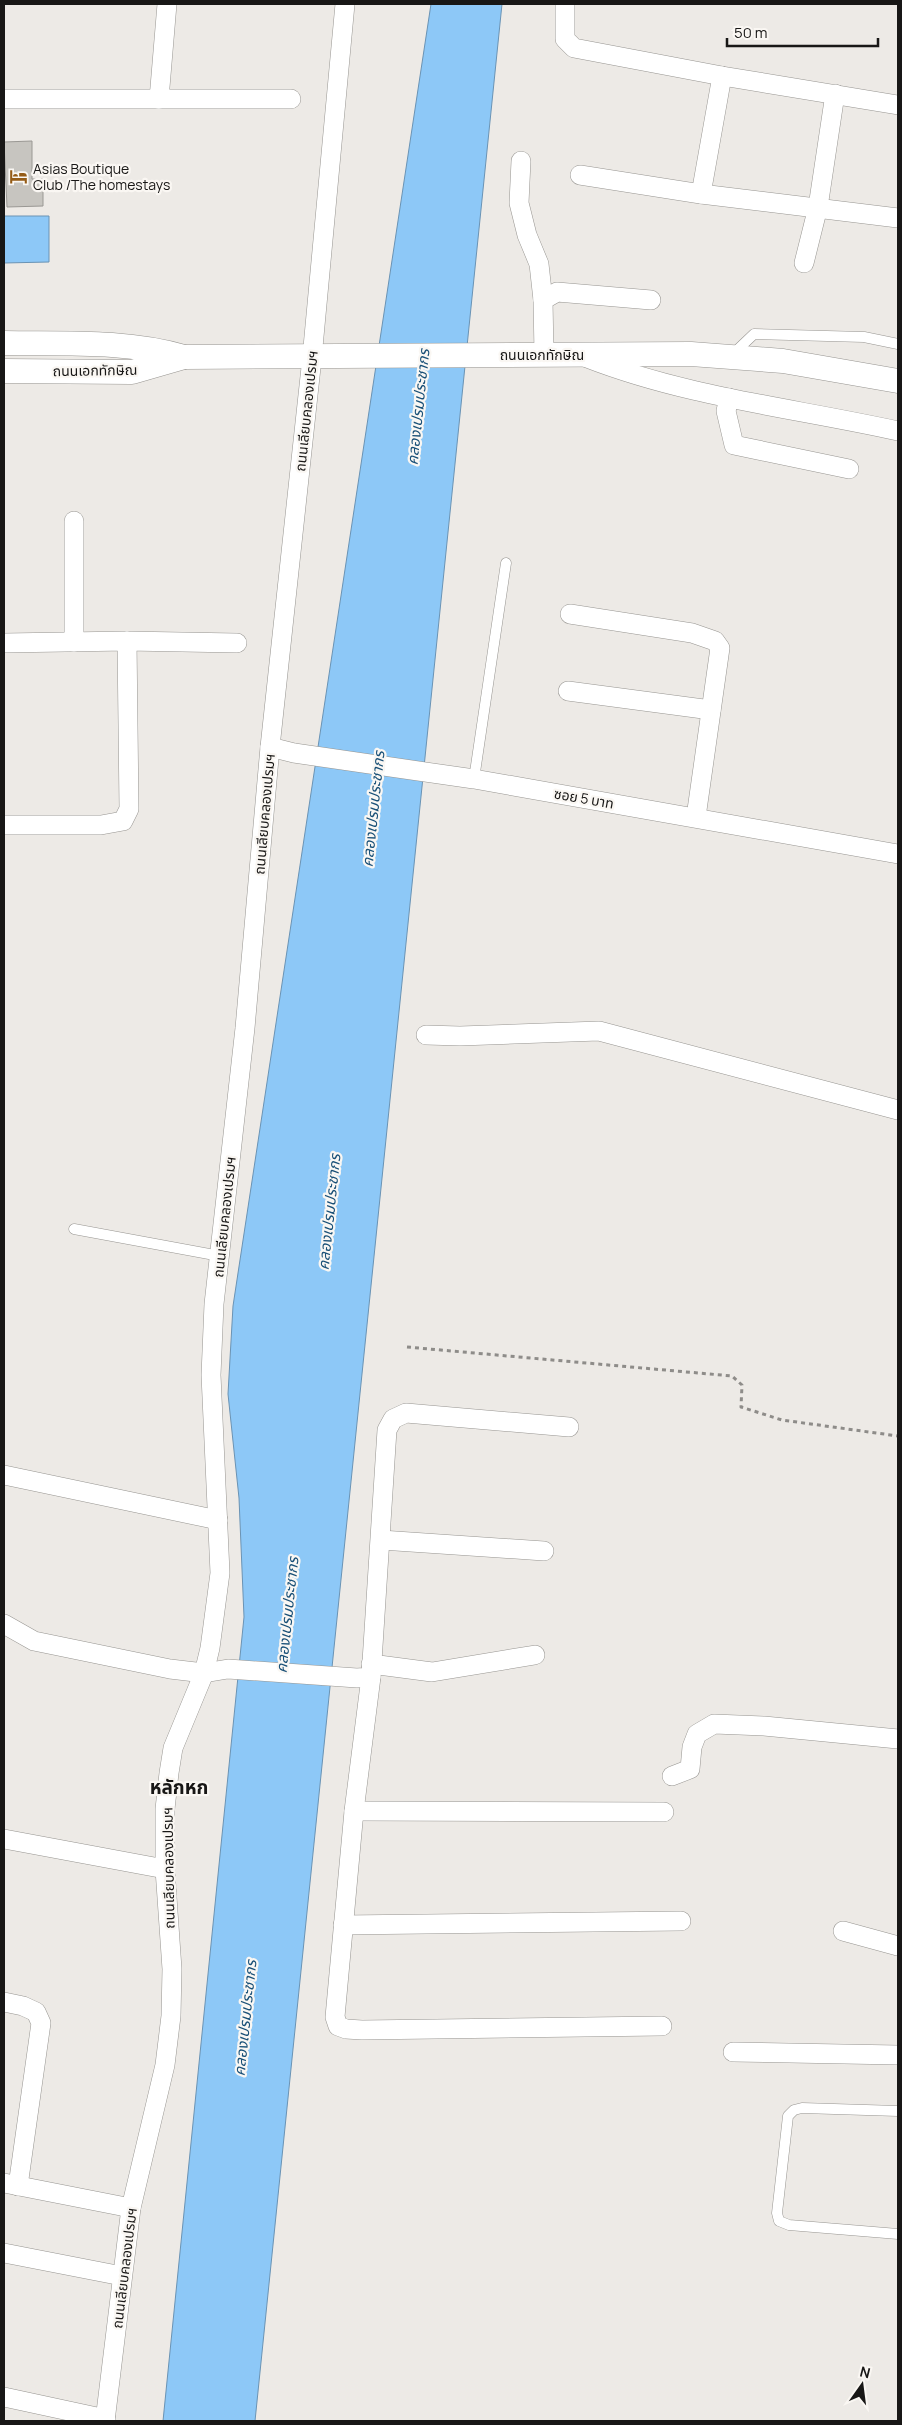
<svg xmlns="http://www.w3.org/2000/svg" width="902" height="2425" font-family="Manrope,'Noto Sans Thai',sans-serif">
<rect width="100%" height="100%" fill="#edeae6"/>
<g fill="#8dc8f7" stroke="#6a93b4">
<polygon points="431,4 502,4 255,2421 163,2421 244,1617 239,1498 228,1394 233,1306"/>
<polygon points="4,216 49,216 49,262 4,263"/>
</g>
<polygon fill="#c7c5c0" stroke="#9a9894" points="32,141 32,179 43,179 43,206 7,207 4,142"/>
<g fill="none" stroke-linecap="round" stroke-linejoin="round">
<defs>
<g id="service">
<polyline points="733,354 754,334 864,337 898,344"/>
<polyline points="474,779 506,563"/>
<polyline points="74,1229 220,1256"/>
<polyline points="898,2111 802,2108 794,2110 788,2116 777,2213 779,2221 789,2225 898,2234"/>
</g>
<g id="minor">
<polyline points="565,4 565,39 574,48 722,76 898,105"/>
<polyline points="4,99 291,99"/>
<polyline points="159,99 167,4"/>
<polyline points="521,161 519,203 527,235 539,264 543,300"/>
<polyline points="580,175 701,194 898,218"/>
<polyline points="701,194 722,76"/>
<polyline points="804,263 818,207 835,94"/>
<polyline points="544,354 543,300 557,292 651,300"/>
<path d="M587 358C687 397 794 408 898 431"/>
<polyline points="729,398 726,411 734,445 849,469"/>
<polyline points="570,614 692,633 715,641 720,648 696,817"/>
<polyline points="74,642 74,521"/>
<polyline points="4,643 127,641 237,643"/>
<polyline points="568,691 711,710"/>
<polyline points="270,747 294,753 474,779 898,854"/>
<polyline points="4,825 101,825 123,821 129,809 127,641"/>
<polyline points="426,1035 460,1036 599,1031 898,1110"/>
<polyline points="4,1475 218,1520"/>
<polyline points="381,1540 544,1551"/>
<polyline points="4,1624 34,1641 170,1669 204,1673 228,1669 357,1678 371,1677 387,1430 393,1419 406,1413 569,1427"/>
<polyline points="371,1664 432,1672 535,1655"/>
<polyline points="371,1677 354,1811 335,2017 338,2026 346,2029 362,2030 662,2026"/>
<polyline points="672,1776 690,1769 692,1747 697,1734 714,1724 764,1726 898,1739"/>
<polyline points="354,1811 664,1812"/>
<polyline points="4,1839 165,1869"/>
<polyline points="343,1925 681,1921"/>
<polyline points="843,1931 898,1946"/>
<polyline points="4,2002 23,2006 36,2012 41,2023 18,2186"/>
<polyline points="733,2052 898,2055"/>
<polyline points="4,2183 131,2208"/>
<polyline points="4,2253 122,2276"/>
<polyline points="4,2397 106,2419"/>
<polyline points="105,2421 131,2208 165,2065 171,2016 172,1969 165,1869 165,1809 169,1773 173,1748 204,1673 210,1648 220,1573 211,1375 214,1304 245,1028 270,747 312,358 345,4"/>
</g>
<g id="tertiary">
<path d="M4 343C64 344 126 340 184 357L691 354 783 361 898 381"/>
<polyline points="4,371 132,372 184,357"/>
</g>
</defs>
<use href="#service" stroke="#979591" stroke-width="11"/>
<use href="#minor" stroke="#979591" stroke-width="20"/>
<use href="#tertiary" stroke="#979591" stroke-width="25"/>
<polyline stroke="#8e8c89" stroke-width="3" stroke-dasharray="4 4" stroke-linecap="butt" points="407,1347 732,1376 742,1385 741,1407 782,1420 898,1436"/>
<use href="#service" stroke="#fff" stroke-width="10"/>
<use href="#minor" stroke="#fff" stroke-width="19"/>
<use href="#tertiary" stroke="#fff" stroke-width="24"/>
</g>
<defs>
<symbol id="hotel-bare" viewBox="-9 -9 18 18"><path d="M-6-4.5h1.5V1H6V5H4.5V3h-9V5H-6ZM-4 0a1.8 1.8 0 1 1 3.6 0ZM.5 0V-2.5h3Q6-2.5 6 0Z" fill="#945b16" stroke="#faf7f3" stroke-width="2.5" paint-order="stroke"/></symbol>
</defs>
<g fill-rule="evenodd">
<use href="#hotel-bare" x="6" y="164" width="25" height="25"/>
</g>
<g text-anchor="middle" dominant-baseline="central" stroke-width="4.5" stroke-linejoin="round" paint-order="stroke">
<g font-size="14" fill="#181716" stroke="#faf7f3" text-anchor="start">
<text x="33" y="168">Asias Boutique<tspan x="33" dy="16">Club /The homestays</tspan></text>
</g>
<g font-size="14" fill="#181716" stroke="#faf7f3">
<text x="542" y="354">ถนนเอกทักษิณ</text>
<text transform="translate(95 370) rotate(-1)">ถนนเอกทักษิณ</text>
<text transform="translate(306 411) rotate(-84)">ถนนเลียบคลองเปรมฯ</text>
<text transform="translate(584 798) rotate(10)">ซอย 5 บาท</text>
<text transform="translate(264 814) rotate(-85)">ถนนเลียบคลองเปรมฯ</text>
<text transform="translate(224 1217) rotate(-84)">ถนนเลียบคลองเปรมฯ</text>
<text transform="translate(168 1868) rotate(-91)">ถนนเลียบคลองเปรมฯ</text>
<text transform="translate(124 2268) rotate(-83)">ถนนเลียบคลองเปรมฯ</text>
</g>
<g font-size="15" font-style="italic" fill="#195077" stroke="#faf7f3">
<text transform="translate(418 407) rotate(-84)">คลองเปรมประชากร</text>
<text transform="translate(373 809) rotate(-84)">คลองเปรมประชากร</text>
<text transform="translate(329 1212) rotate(-84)">คลองเปรมประชากร</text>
<text transform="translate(287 1615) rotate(-84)">คลองเปรมประชากร</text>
<text transform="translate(245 2018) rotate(-84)">คลองเปรมประชากร</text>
</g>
<g font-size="19" font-weight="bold" fill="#181716" stroke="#faf7f3">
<text x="179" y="1787">หลักหก</text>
</g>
</g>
<rect width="902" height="2425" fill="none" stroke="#181716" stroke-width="10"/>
<g transform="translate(862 2385) rotate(14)" stroke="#faf7f3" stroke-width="4" paint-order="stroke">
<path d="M0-4L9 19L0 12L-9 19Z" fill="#181716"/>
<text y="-8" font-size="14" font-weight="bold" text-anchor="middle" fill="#181716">N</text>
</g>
<path d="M727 38v8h151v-8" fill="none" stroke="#181716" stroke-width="2.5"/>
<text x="734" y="38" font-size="15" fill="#181716" stroke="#faf7f3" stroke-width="4" paint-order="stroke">50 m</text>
</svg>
